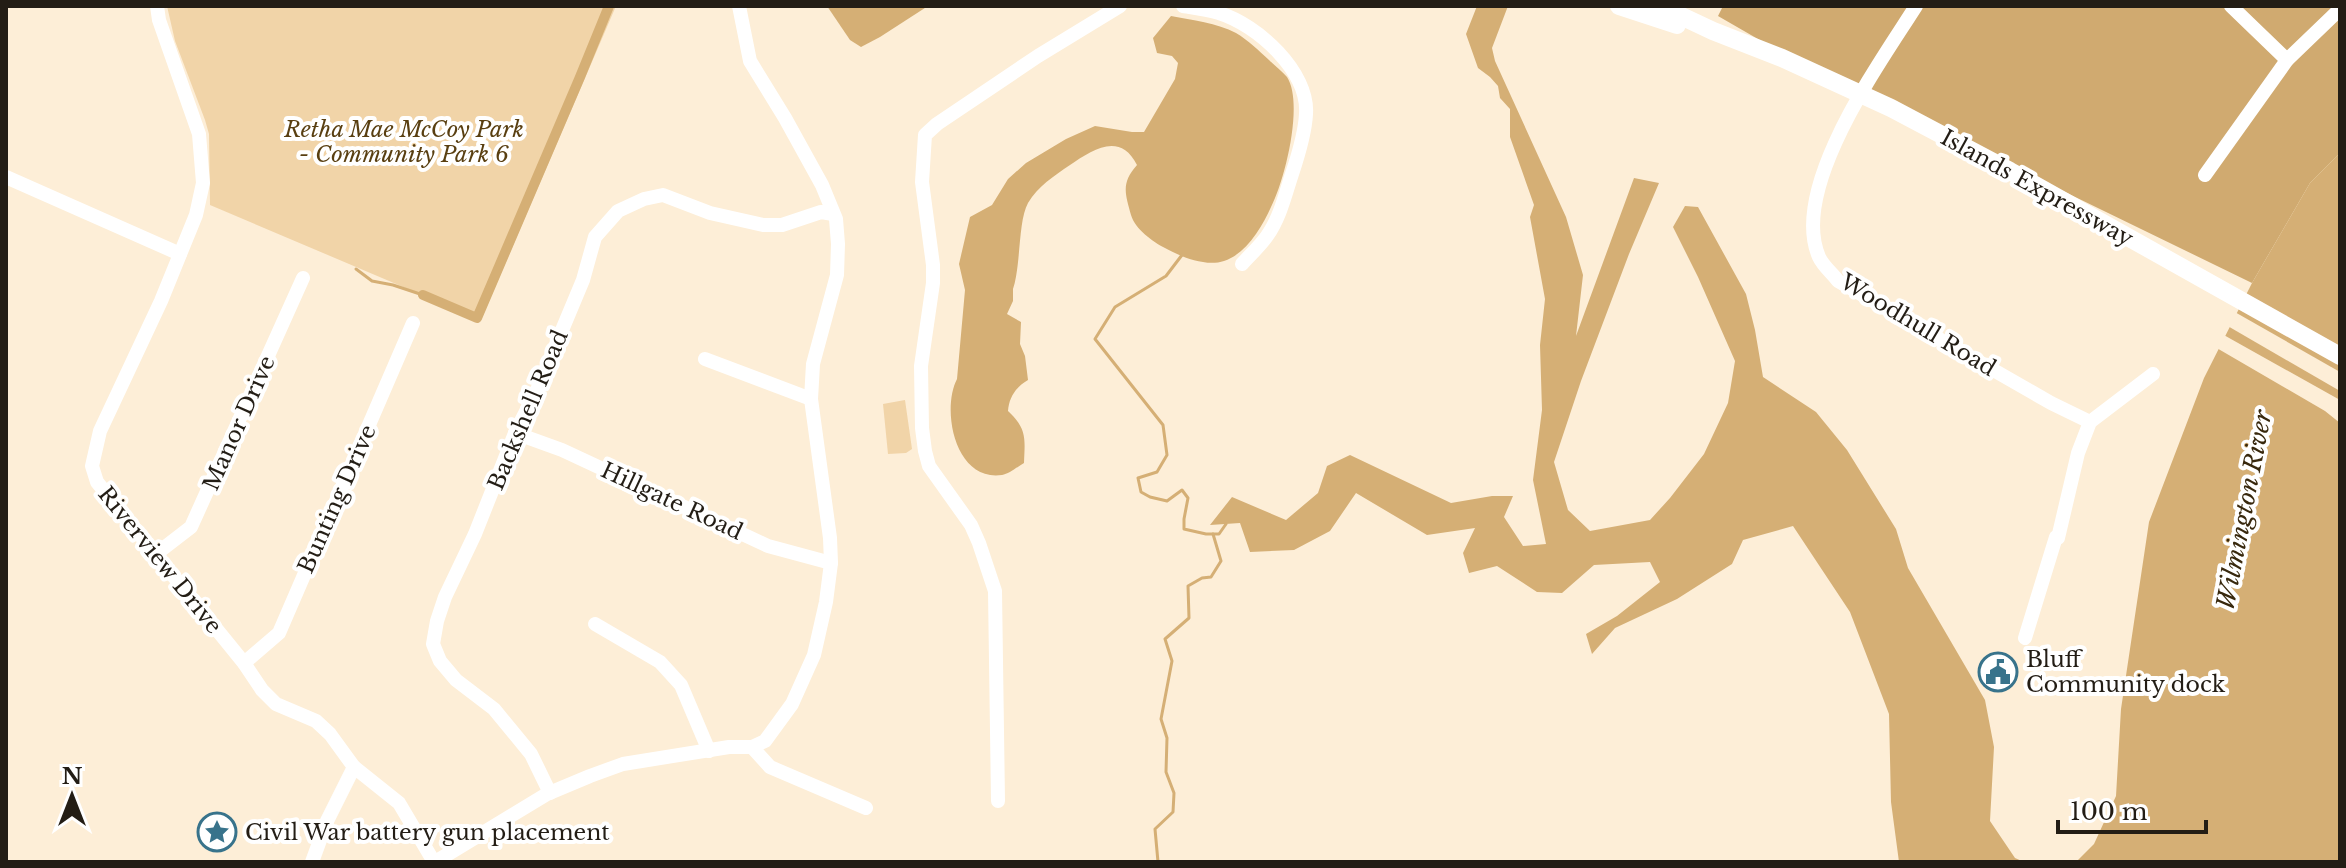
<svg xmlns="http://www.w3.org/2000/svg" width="2346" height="868" font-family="'Libre Baskerville',serif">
<rect width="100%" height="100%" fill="#fdeed7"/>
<g fill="#f1d4a8">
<polygon points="167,6 616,6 481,320 210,205 209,134 205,120 175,41"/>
<polygon points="905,400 912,449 906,453 888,454 883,404"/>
</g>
<polygon fill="#d0aa70" points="1723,6 2340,6 2340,153 2310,183 2252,283 1798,62 1718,16"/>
<g fill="#d5af75">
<polygon points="827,6 928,6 880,37 861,47 850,40"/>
<polygon points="1477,6 1508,6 1492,48 1495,61 1566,217 1583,275 1576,336 1634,178 1659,183 1629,254 1581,381 1554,462 1568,510 1590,531 1650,520 1670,498 1704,454 1728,403 1735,361 1698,277 1673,227 1685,206 1698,207 1746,294 1755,330 1763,377 1816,412 1847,450 1896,529 1908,568 1985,700 1994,747 1990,821 2015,858 2024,862 1899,862 1891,802 1889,714 1850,612 1793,526 1743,540 1732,564 1677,599 1615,628 1592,654 1586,634 1617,616 1660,582 1650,562 1594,565 1562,593 1537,592 1497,566 1469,573 1463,553 1475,528 1427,535 1356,493 1330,531 1294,550 1250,552 1240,523 1210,525 1232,497 1286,520 1318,493 1327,466 1350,455 1451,503 1492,496 1513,496 1504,517 1523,546 1546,544 1533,480 1542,410 1540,345 1545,299 1530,217 1534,205 1510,137 1510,109 1500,98 1498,86 1490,77 1478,68 1466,34"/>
<path d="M1171 16C1192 20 1217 23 1236 33 1248 40 1259 51 1269 60 1275 66 1282 71 1287 77 1304 103 1285 180 1271 207 1262 227 1246 254 1224 261 1206 267 1181 257 1165 248 1153 242 1135 229 1131 215 1125 193 1121 183 1137 165 1120 131 1092 150 1070 165 1054 176 1038 186 1028 203 1018 221 1021 265 1013 289V301L1007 314 1021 322 1020 344 1025 356 1028 380C1016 387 1009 397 1008 411 1027 429 1025 438 1024 463 1017 467 1009 474 1002 475 955 482 941 410 957 379L965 290 959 264 970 217 992 205 1008 179 1026 163 1066 139 1095 126 1132 132H1144L1175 79 1178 63 1172 56 1157 53 1153 38Z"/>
<polygon points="2340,153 2340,862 2076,862 2094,844 2116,796 2121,709 2149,522 2204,378 2252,283 2310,183"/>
</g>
<g fill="#fdeed7">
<polygon points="2233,311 2340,372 2340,391 2226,325"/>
<polygon points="2222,334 2340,400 2340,423 2325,411 2215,347"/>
</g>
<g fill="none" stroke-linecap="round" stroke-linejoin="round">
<g stroke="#d5af75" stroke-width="3">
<polyline points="1182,255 1166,276 1115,307 1095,339 1163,425 1167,455 1157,472 1138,478 1141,492 1150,497 1167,501 1182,490 1188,498 1184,519 1184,529 1206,534 1219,534 1226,524"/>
<polyline points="356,269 372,281 393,285 423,295"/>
<polyline points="1158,862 1155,829 1173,812 1174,793 1166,772 1167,738 1161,719 1172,661 1165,639 1189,618 1188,586 1202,578 1211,577 1221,561 1213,534"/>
</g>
<polyline stroke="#d5af75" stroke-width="10" points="423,295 477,318 580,77 609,6"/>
<g stroke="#fff" stroke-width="14">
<polyline points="157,6 159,20 199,134 203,183 196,215 161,301 100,431 92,466 97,482 244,663 262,690 276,704 316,721 330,734 354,767 399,803 434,862"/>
<path d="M1183 6C1195 8 1208 10 1219 13 1258 25 1309 72 1306 114 1305 134 1298 156 1292 174 1285 195 1280 218 1267 236 1260 246 1250 255 1242 264"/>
<path d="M1916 6C1880 63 1789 188 1819 257 1823 266 1833 274 1838 281L2051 403 2090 422"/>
<polyline points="2231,6 2287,60"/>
<polyline points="2205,175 2287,60 2340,9"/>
<polyline points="6,177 180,254"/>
<polyline points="705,359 811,399"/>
<polyline points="515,433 562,450 768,546 831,563"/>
<polyline points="156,554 191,527 303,278"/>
<polyline points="595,624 660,662 681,685 709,751"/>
<polyline points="2025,638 2056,537 2058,538 2078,453 2090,422 2153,374"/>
<polyline points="244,663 279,633 413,323"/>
<polyline points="752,747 770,767 866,808"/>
<polyline points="550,793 531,754 494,709 456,680 440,661 433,644 437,621 445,597 475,534 515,433 537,390 583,280 595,237 618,211 644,199 663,195 710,213 763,225 782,225 821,212 833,214"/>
<polyline points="998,801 995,591 979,543 971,525 929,466 925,451 922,428 921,366 933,283 933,265 922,182 925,135 937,124 1038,56 1120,6"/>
<polyline points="312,862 327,821 354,767"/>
<polyline points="435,862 547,794 590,776 623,764 729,747 752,747 765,741 792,704 814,655 826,602 831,563 830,538 811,399 813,364 837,275 838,244 836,219 822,185 785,118 750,61 739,6"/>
</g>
<g stroke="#fff" stroke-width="18">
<polyline points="1619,6 1677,25"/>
<polyline points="1660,6 1713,31 1782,58 1891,108 2010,171 2340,356"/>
</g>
</g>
<defs>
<symbol id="civic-ring" viewBox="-11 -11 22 22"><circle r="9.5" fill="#fff" stroke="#38738b" stroke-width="1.5"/><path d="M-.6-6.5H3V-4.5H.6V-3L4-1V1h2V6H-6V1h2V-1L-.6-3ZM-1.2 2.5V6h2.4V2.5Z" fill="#38738b"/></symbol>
<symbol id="sight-ring" viewBox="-11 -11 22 22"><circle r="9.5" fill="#fff" stroke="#38738b" stroke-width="1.5"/><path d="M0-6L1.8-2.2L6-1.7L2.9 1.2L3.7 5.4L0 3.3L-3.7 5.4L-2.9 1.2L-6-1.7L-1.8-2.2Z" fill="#38738b"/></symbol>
</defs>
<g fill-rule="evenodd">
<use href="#civic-ring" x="1976" y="650" width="44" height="44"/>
<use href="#sight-ring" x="195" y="810" width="44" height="44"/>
</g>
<g text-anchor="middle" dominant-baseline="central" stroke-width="8" stroke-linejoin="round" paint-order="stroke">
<g font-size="22" font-style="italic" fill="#593f11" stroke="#fff">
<text x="404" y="129">Retha Mae McCoy Park<tspan x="404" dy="25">- Community Park 6</tspan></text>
</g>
<g font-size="22" fill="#231d15" stroke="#fff">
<text transform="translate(2037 188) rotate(29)">Islands Expressway</text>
<text transform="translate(1918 325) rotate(31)">Woodhull Road</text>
<text transform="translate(528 410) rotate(-67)">Backshell Road</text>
<text transform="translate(239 423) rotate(-66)">Manor Drive</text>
<text transform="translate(337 499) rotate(-66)">Bunting Drive</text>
<text transform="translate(672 501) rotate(25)">Hillgate Road</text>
<text transform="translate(160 560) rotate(51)">Riverview Drive</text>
</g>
<g font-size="22" fill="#231d15" stroke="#fff" text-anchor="start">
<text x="2026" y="659">Bluff<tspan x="2026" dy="25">Community dock</tspan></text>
<text x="245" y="832">Civil War battery gun placement</text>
</g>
<g font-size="24" font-style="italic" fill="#38280d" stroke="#fff">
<text transform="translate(2244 510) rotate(-79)">Wilmington River</text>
</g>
</g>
<rect width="2346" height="868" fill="none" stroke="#231d15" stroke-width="16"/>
<g transform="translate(72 796)" stroke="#ffffff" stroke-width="6" paint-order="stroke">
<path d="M0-6L14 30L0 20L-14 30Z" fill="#231d15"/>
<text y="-12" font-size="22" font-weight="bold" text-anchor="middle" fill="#231d15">N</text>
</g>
<path d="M2058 820v12h148v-12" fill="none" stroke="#231d15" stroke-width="4"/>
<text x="2070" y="820" font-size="24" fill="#231d15" stroke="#ffffff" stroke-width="6" paint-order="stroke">100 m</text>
</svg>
